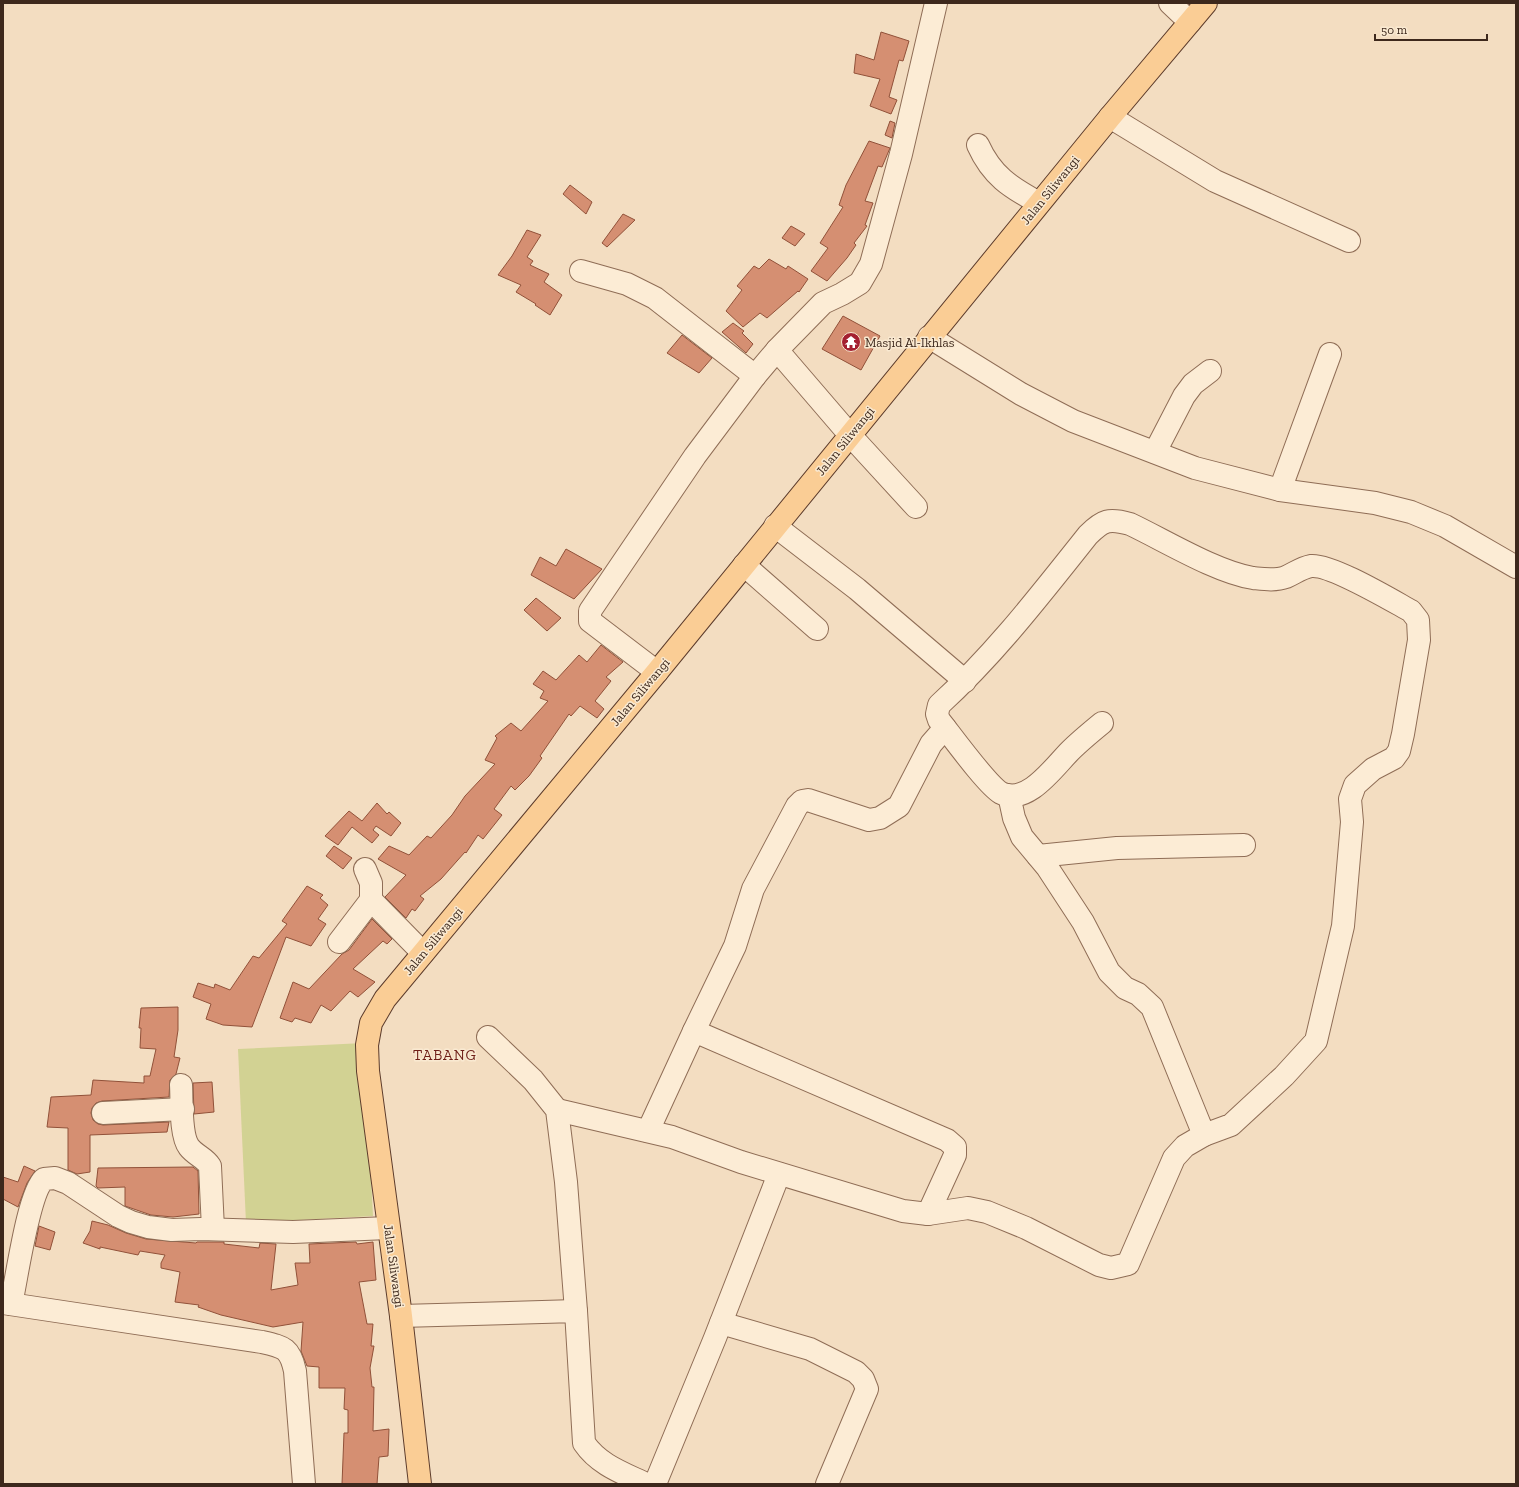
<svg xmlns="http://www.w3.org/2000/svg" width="1519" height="1487" font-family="'Zilla Slab',serif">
<rect width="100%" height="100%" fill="#f3ddc1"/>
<polygon fill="#d2d293" points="364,1043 373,1216 246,1223 238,1049"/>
<g fill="#d58f72" stroke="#915139">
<polygon points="881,32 909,41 903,61 899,60 889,97 897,100 891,114 870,106 880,79 854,73 856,54 874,60"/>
<polygon points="890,121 895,123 892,138 885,135"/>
<polygon points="869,141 890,148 882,167 878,166 865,201 873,203 865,225 867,226 854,243 856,245 847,258 827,281 811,271 828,248 820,243 843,207 839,205 846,185"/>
<polygon points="570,185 592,202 586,214 563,194"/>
<polygon points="623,214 635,220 607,247 602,243"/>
<polygon points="791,226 805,234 795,246 782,238"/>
<polygon points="527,230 541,235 527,257 533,261 530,265 549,274 544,282 562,295 550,315 535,305 536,304 516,292 521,285 498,275 512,256"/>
<polygon points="769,259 786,269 788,266 808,279 799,292 798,291 767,318 760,313 743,327 726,311 742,290 737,286 754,266 759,269"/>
<polygon points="843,316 880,336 861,370 822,349"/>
<polygon points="733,323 744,331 742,333 753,344 746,353 722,332"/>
<polygon points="682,335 712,358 699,373 667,353"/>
<polygon points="566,549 602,569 574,599 531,575 540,557 556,566"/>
<polygon points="536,598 561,618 547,631 524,610"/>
<polygon points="601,645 623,662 606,677 611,681 595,701 604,709 597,718 580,706 571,716 569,714 540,756 542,758 529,776 515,790 511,786 494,809 502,815 483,839 478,835 466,853 465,852 441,879 420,896 424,899 415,911 412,909 406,918 385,897 406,875 378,859 389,846 409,855 427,836 431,838 452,815 465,796 495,764 485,760 497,738 495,736 511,723 521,731 548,701 540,698 544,691 533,684 543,671 556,680 579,655 587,662"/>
<polygon points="377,803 387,814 389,812 401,823 391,836 376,826 373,830 379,835 372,843 352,827 338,845 325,836 349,811 362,821"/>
<polygon points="334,846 352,858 343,869 326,856"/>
<polygon points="307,886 323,895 320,898 328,905 318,919 326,924 311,946 286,937 252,1027 223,1025 206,1019 211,1004 193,997 198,983 214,988 215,984 230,990 253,956 259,958 287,924 282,921"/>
<polygon points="372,919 392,939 387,944 383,941 353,969 375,982 358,997 350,991 331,1011 321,1005 311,1023 295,1018 292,1022 280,1018 293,982 309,989 342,954 349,950"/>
<polygon points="178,1007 178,1030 174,1057 180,1058 176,1074 170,1080 169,1097 102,1101 96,1103 92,1108 91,1113 93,1120 98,1124 103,1125 169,1122 167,1132 90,1135 90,1172 77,1174 68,1170 68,1128 47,1127 51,1097 91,1095 93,1080 144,1083 144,1076 150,1076 156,1049 140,1048 141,1028 139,1028 141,1008"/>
<polygon points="212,1082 214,1112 194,1114 193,1083"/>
<polygon points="24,1166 35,1171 27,1183 18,1207 3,1199 3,1177 18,1182"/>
<polygon points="193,1167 198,1171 199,1214 173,1217 151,1215 125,1206 125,1187 98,1188 96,1186 98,1168"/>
<polygon points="92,1221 108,1225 126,1233 146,1239 196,1243 197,1242 224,1242 224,1244 259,1248 260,1243 276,1244 271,1290 298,1285 295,1263 310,1263 309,1244 356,1242 357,1244 373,1242 376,1280 359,1282 367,1324 373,1324 371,1346 374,1346 370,1368 372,1387 374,1387 373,1431 389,1429 388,1456 379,1457 377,1484 342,1484 344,1433 348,1433 348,1410 344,1409 345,1388 319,1388 319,1367 307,1366 301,1351 303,1322 273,1327 221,1315 198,1307 199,1305 175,1302 180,1272 161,1268 161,1263 165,1255 140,1251 138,1255 100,1247 100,1249 83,1243 90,1231"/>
<polygon points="39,1226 55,1232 50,1250 35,1246"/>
</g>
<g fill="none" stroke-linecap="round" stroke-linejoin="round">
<defs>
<g id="minor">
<polyline points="1170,3 1190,22"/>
<polyline points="1110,117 1215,181 1349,241"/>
<path d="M978 145C992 176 1010 187 1039 203"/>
<polyline points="581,271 627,284 655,298 755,376"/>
<polyline points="929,337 1021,394 1073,421 1195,468 1280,490 1375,503 1411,512 1445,526 1516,567"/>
<polyline points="777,350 850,435 916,507"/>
<polyline points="1155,452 1184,396 1193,384 1210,371"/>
<polyline points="1280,490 1330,354"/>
<polyline points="775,526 857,589 965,681"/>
<polyline points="744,565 817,629"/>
<polyline points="657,672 590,621 590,611 695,456 755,376 777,350 823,303 842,294 860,283 871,264 901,154 936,3"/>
<path d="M1009 795 1014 818 1022 837 1047 867 1083 922 1109 972 1125 988 1138 994 1152 1007 1204 1135 1231 1125 1284 1076 1316 1041 1343 926 1352 822 1350 799 1355 785 1373 769 1394 758 1399 751 1403 734 1419 640 1418 620 1411 611C1391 600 1331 564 1311 566 1301 568 1295 573 1286 577 1275 581 1263 579 1253 578 1216 572 1164 540 1130 524 1109 518 1103 520 1088 535 1041 594 995 654 939 705L937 714 939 720C951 735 987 785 1001 793 1027 806 1054 767 1070 751 1080 741 1091 732 1102 723"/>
<polyline points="1038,856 1117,848 1244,845"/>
<polyline points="371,900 423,953"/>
<polyline points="339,942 371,900 371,883 365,869"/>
<polyline points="694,1031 735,946 753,889 797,806 802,801 808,800 869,820 880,818 899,806 931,744 945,728"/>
<polyline points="488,1037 533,1080 557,1110 566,1182 576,1311"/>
<path d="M181 1085C182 1101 180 1135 189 1147 195 1155 205 1158 210 1166L213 1229"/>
<polyline points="557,1110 672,1137 741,1162 903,1211 928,1214 968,1208 987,1212 1026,1228 1099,1265 1111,1268 1128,1264 1174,1158 1185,1146 1204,1135"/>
<polyline points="103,1113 183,1109"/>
<polyline points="648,1131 694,1031 947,1140 955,1147 955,1155 928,1214"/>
<path d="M3 1303 262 1342C284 1347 290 1348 295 1371L304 1484"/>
<path d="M11 1304C17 1278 28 1194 44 1179L55 1178 68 1183 118 1216 131 1222 148 1227 172 1230 201 1229 293 1232 388 1228"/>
<path d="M401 1316 576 1311 584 1443C599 1465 623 1473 646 1484"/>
<polyline points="721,1323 810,1349 856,1372 863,1379 867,1389 827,1484"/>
<polyline points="655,1484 715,1338 779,1174"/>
</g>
<polyline id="major" points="420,1484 401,1316 368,1071 367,1045 371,1023 385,999 657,672 1110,117 1206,3"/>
</defs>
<use href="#minor" stroke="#8f6d56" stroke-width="24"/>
<use href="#major" stroke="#5c3b2b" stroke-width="24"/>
<use href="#minor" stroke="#fcecd5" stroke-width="22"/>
<use href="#major" stroke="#facd95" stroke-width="22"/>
</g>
<defs>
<symbol id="temple-disc" viewBox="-11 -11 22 22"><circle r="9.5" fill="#a41f31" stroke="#f9e9d1"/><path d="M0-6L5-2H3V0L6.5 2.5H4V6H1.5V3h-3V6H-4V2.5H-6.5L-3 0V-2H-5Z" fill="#fff"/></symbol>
</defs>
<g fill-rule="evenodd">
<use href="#temple-disc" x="840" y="331" width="22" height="22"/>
</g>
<g text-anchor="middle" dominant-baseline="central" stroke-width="3" stroke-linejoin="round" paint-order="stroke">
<g font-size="13" fill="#3d281c" stroke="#f9e9d1">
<text transform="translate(1050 190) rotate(-51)">Jalan Siliwangi</text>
<text transform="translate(845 441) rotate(-51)">Jalan Siliwangi</text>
<text transform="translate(640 692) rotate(-50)">Jalan Siliwangi</text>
<text transform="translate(433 941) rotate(-50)">Jalan Siliwangi</text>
<text transform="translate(394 1266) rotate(82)">Jalan Siliwangi</text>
</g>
<g font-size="13" fill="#3d281c" stroke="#f9e9d1" text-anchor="start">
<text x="865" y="342">Masjid Al-Ikhlas</text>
</g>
<g font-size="15" letter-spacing="1" fill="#6e1e17" stroke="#f9e9d1">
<text x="445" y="1055">TABANG</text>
</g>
</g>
<rect width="1519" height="1487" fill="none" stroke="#3d281c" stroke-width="8"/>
<path d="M1375 34v6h112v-6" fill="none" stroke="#3d281c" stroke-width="2"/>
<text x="1381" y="34" font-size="12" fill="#3d281c" stroke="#f9e9d1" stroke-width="3" paint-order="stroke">50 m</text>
</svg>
